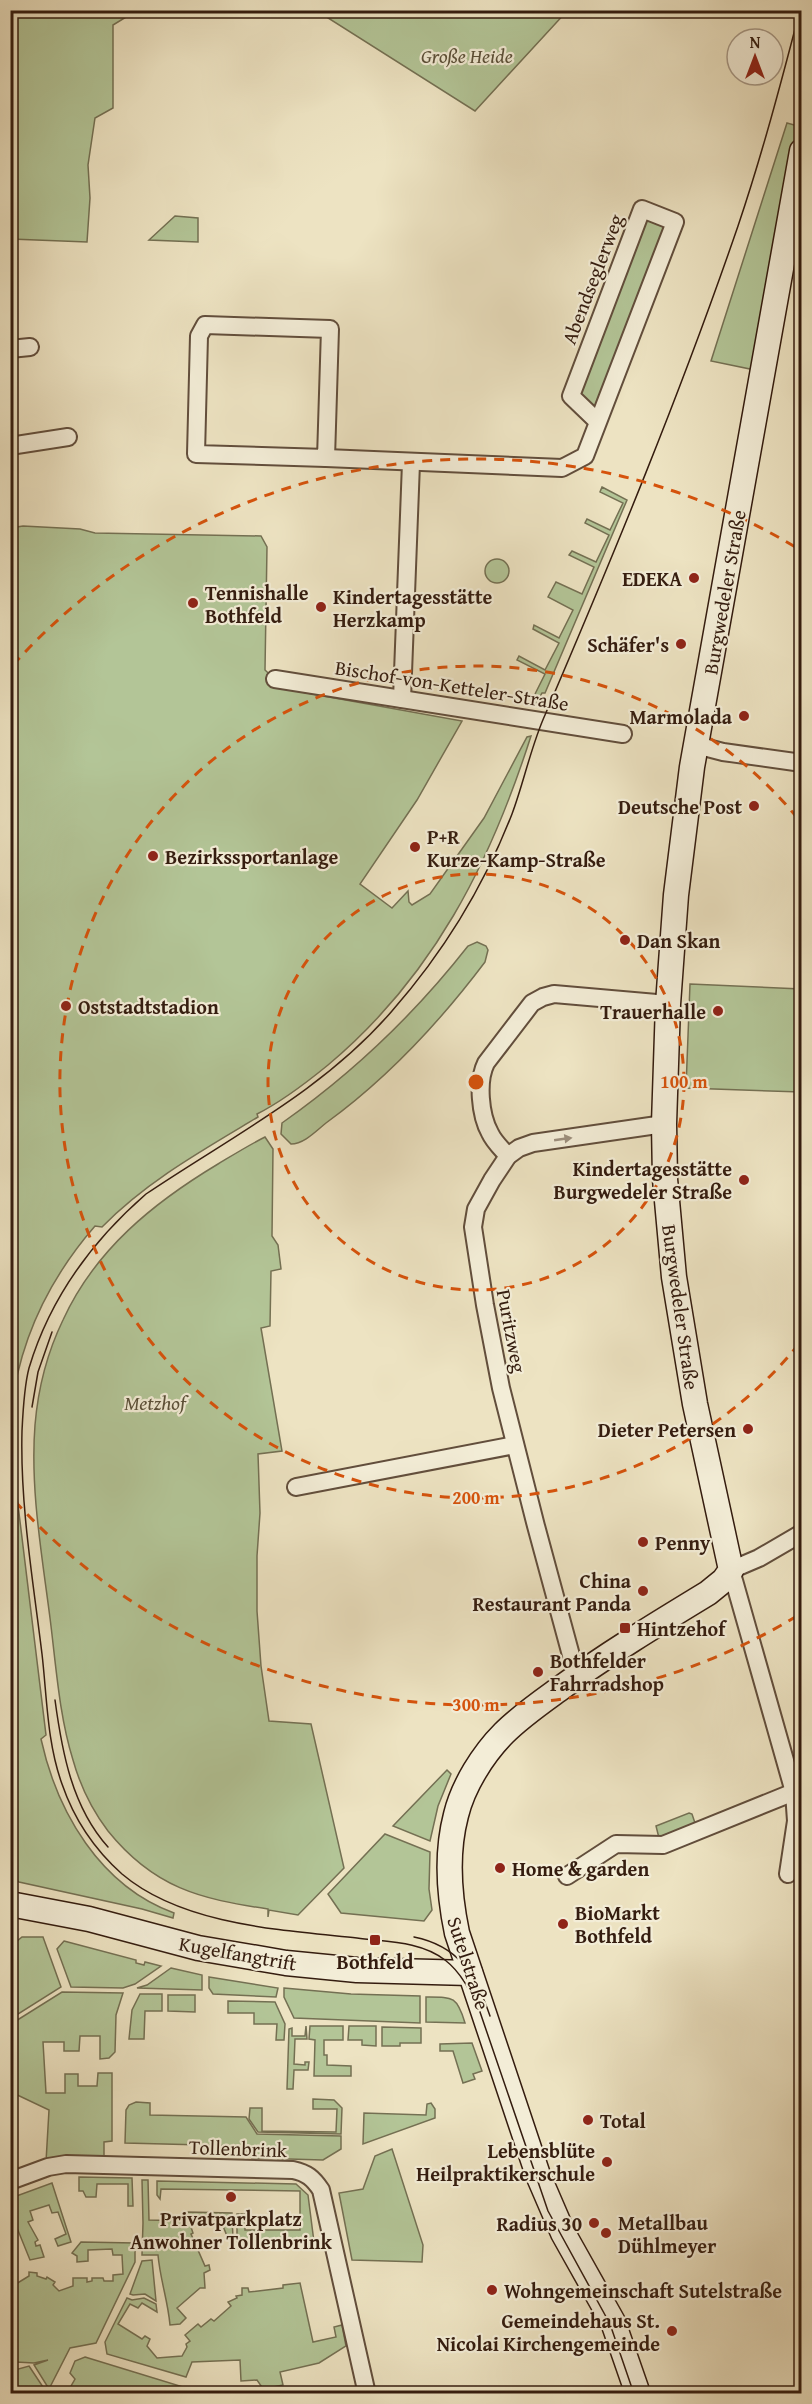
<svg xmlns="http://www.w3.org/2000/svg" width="812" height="2404" font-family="'Gentium Book Plus',serif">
<rect width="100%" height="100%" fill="#ede3c2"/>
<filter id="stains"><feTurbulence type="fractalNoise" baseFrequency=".00333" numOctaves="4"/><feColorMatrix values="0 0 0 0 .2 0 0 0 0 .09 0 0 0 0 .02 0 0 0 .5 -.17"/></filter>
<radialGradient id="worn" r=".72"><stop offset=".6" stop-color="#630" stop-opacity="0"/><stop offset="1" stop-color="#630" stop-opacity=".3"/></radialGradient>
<g fill="#b3c597" stroke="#747053" stroke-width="1.5">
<polygon points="11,10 136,11 113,25 113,108 95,118 88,165 90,198 87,242 11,239"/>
<polygon points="317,11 567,11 475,111"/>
<polygon points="787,123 798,126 755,370 711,361"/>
<polygon points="642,209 675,222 597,421 571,396"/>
<polygon points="175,216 198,218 198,242 149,240"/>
<polygon points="602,487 627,500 545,693 542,693 536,704 531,702 545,674 517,660 519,656 545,670 559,643 533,629 534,625 559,638 573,610 548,597 556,582 582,594 594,567 569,555 572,551 596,562 609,535 585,523 587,519 610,530 623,503 600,492"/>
<path d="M23 526 80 529 95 533 261 536 267 547 265 670 285 689 462 721 417 800 360 884 392 908 408 891 409 902 412 905 430 894 484 818 527 737 531 736C490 864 433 977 328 1065 306 1083 283 1101 257 1114L258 1117C203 1150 147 1181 102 1227L95 1226C49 1279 19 1341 11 1412V528Z"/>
<circle cx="497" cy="571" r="12"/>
<path d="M477 942 486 946 488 950 485 962C439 1023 388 1078 326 1123 316 1131 304 1144 291 1144L281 1134 282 1123C353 1073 414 1015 468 946Z"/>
<polygon points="690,984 801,989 801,1092 686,1088"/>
<path d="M265 1137 273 1149 272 1236 278 1245 281 1269 271 1271 270 1326 261 1328 282 1451 258 1454 260 1513 257 1556V1611L261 1666 269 1721 311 1724 344 1868 298 1915 269 1910 268 1917V1909C200 1899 154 1888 108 1831 92 1810 80 1785 73 1760 59 1715 56 1665 50 1618 42 1555 30 1489 35 1425 38 1389 47 1353 63 1320 95 1250 153 1203 218 1164 233 1155 249 1145 265 1137Z"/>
<path d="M11 1467 14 1472 46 1735 41 1739C57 1812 100 1886 174 1913L173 1918 142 1909 19 1882 11 1875 10 1821 13 1800Z"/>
<polygon points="447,1770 451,1774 438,1806 430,1841 393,1826"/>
<polygon points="689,1813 692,1814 696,1826 659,1838 656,1826"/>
<polygon points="385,1834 430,1852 429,1889 432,1910 424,1921 341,1913 328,1894"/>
<polygon points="22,1937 43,1937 61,1987 15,2016 11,2015 11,1946"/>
<polygon points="64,1941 136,1960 136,1963 144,1965 145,1962 161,1966 135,1984 123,1988 71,1987 57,1949"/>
<polygon points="171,1968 202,1975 202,1990 137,1988 147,1985"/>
<polygon points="209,1977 278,1988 276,1997 213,1994 209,1988"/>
<polygon points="284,1988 351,1994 420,1996 420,2023 294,2018 284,1997"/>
<polygon points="62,1992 123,1993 116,2015 115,2052 109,2058 100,2059 100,2036 80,2036 79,2051 64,2051 64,2042 43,2042 46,2093 65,2093 65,2074 78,2074 78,2086 97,2086 98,2073 112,2073 112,2141 104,2142 104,2158 46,2162 49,2110 11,2092 11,2024"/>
<polygon points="140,1994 162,1994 162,2011 145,2011 144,2039 129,2039 132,2010"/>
<polygon points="168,1995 195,1995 195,2012 168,2011"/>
<path d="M426 1997C453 1997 457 1996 465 2023L426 2022Z"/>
<polygon points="228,2001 275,2002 285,2024 284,2040 276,2040 277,2024 254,2024 254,2013 228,2013"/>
<polygon points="306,2026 307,2039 295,2039 294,2064 305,2065 305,2062 309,2062 308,2070 294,2070 293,2089 287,2089 289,2029 292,2028 292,2036 305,2036"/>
<polygon points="310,2026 343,2026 343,2040 324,2040 324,2055 327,2055 327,2065 351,2066 351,2076 314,2076 315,2040 309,2039"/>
<polygon points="349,2026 376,2026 376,2046 362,2045 362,2040 348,2040"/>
<polygon points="382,2027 421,2028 421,2043 400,2043 400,2046 382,2046"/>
<polygon points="472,2043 482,2071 473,2074 475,2079 463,2083 453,2051 440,2051 440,2044"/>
<polygon points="313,2099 334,2100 342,2108 341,2134 258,2132 249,2119 250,2108 262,2108 262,2131 336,2132 337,2109 313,2109"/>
<polygon points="136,2102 150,2103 150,2115 246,2117 257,2134 341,2136 341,2149 323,2160 252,2158 242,2146 125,2143 126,2110 129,2105"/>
<polygon points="431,2103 435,2109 435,2118 363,2144 364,2113 426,2115 427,2104"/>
<polygon points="392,2149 423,2245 422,2262 352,2260 339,2193 363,2189 375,2156"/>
<polygon points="79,2177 132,2178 133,2206 128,2206 128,2184 97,2184 96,2197 86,2197 83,2191 79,2191"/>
<path d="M142 2180H148L149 2220 186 2221 187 2212 232 2213 233 2240 229 2241 221 2221 216 2223 212 2214 190 2224 193 2233 191 2234 205 2266 209 2265 210 2270 204 2273 205 2288H200L177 2308 186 2318 180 2324 170 2325C168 2301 160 2279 158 2255H142L143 2223Z"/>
<polygon points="157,2181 296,2184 308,2195 314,2242 237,2242 237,2214 245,2214 245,2230 300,2230 300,2191 161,2189 160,2199 157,2195"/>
<polygon points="52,2183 71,2242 58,2246 55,2239 66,2234 58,2212 52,2213 49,2205 30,2211 33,2220 28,2222 38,2240 35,2242 36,2246 40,2245 44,2257 30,2260 11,2213 11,2198"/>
<polygon points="81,2242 135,2243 135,2262 96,2343 70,2348 49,2389 34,2365 48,2360 34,2363 16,2362 14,2366 11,2367 11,2287 29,2276 29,2272 37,2273 37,2276 46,2279 47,2277 55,2282 53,2285 59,2291 73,2286 73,2278 87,2278 87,2282 92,2281 92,2278 103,2278 104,2281 113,2281 113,2275 123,2274 122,2255 113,2255 112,2249 88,2250 88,2261 77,2262 77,2256 72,2253"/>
<polygon points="152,2260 156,2301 145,2294 133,2295 130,2294 142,2261"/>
<polygon points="300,2283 313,2342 336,2337 334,2327 342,2325 346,2346 319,2363 280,2372 283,2385 273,2387 276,2393 266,2393 257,2380 241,2381 240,2360 192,2362 186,2377 107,2354 105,2342 127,2298 132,2300 144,2298 156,2304 157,2312 142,2303 138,2308 130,2304 118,2324 142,2339 145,2336 150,2339 147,2346 157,2358 182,2356 187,2347 186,2344 190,2341 185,2335 198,2324 201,2327 211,2319 214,2321 231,2306 228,2302 237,2298 236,2296 242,2295 242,2288 248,2288 249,2292 283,2288 283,2285"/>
<polygon points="85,2357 183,2387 182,2393 67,2393 75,2379 70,2373 75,2361"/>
<polygon points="29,2366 47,2393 11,2393 11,2371"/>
</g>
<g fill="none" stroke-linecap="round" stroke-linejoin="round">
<defs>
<g id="minor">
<polygon points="205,325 330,329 326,458 196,454 199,336"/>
<polyline points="10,349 30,347"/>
<polyline points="10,446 68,437"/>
<polyline points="326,458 562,468 585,456 675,222 642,209 571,396 597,421"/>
<polyline points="275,679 623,734"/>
<polyline points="402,699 411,463"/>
<polyline points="696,745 723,752 802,763"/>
<path d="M508 1156C502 1149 494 1142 490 1133 480 1115 477 1081 486 1063L532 1003 543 997 554 994 668 1004"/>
<polyline points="296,1487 515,1445"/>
<polyline points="581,1673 572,1659 536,1526 501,1388 485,1305 473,1227 476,1209 492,1180 508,1156 519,1148 533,1143 664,1124"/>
<polyline points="788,1874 796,1821 794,1792 731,1570 759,1558 802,1533"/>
<polyline points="567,1876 616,1844 663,1845 794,1792"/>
<path d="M10 2181 48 2167 66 2164 293 2170C307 2173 313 2178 321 2190L367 2394"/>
</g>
<g id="secondary">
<polyline points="10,1904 89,1919 198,1948 286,1963 357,1970 470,1973"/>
<path d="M638 2394 613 2322 563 2233 538 2175 457 1933C449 1895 446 1853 456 1815 463 1786 483 1754 504 1733 520 1717 540 1703 558 1690 606 1655 657 1624 708 1593L724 1580 731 1570 695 1404 674 1277 665 1179 664 1124 668 1004 676 895 692 767 802 151"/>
</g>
</defs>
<use href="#minor" stroke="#624e3c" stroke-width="20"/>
<use href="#secondary" stroke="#341c0f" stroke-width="27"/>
<use href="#minor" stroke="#f3edd7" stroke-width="16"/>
<use href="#secondary" stroke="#f3edd7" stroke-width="24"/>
<g stroke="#341c0f" stroke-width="1.5">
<polyline points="32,1407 38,1372 52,1332"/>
<path d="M55 1700C62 1752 72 1807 108 1847"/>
<path d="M414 1937C459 1946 476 1975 490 2016"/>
<path d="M634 2394 610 2324 548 2211 480 2012C471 1993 462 1973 445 1960 420 1941 387 1942 357 1938 281 1930 182 1925 122 1874 95 1850 74 1819 62 1784 47 1743 47 1697 42 1654 33 1580 20 1505 22 1431 23 1410 24 1387 29 1368 50 1298 92 1241 146 1194 232 1136 324 1090 392 1011 443 953 484 886 512 814 524 782 531 746 545 715 614 554 681 392 738 226 762 155 781 83 800 10"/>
</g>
</g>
<defs><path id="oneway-solid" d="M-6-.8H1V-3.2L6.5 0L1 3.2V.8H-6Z" transform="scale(1.5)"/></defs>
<use fill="#9d8f7d" href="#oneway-solid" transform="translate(563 1139) rotate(-8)"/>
<g fill="none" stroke="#d6530c" stroke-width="3" stroke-dasharray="10 8">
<circle cx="476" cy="1082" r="208"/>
<path d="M799 1344A416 416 0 1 1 799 820"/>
<path d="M797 1616A623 623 0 0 1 13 1499M13 665A623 623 0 0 1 797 548"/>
</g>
<g fill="#8f2418" stroke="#f3edd7" stroke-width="2">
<circle cx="694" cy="578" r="6"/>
<circle cx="193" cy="603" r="6"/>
<circle cx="321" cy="607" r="6"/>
<circle cx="681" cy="644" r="6"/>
<circle cx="744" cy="716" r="6"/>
<circle cx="754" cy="806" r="6"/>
<circle cx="415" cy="847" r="6"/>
<circle cx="153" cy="856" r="6"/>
<circle cx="625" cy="940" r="6"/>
<circle cx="66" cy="1006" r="6"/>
<circle cx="718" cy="1011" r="6"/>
<circle cx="744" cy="1180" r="6"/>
<circle cx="748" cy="1429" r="6"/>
<circle cx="643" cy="1542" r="6"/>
<circle cx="643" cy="1591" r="6"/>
<rect x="619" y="1622" width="12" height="12" rx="3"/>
<circle cx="538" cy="1672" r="6"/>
<circle cx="500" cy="1868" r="6"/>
<circle cx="563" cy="1924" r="6"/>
<rect x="369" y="1934" width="12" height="12" rx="3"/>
<circle cx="588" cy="2120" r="6"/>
<circle cx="607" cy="2162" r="6"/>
<circle cx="231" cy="2197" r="6"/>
<circle cx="594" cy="2223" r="6"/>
<circle cx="606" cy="2233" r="6"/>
<circle cx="492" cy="2290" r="6"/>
<circle cx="672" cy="2331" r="6"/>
</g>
<g text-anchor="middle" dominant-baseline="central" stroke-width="4.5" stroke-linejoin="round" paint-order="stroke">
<g font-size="20" font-style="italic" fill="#5a4f38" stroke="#f3edd7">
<text x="467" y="55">Große Heide</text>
<text x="155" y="1402">Metzhof</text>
</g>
<g font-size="20" fill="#341c0f" stroke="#f3edd7">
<text transform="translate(592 279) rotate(-69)">Abendseglerweg</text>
<text transform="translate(724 592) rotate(-80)">Burgwedeler Straße</text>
<text transform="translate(452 685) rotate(9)">Bischof-von-Ketteler-Straße</text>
<text transform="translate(681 1307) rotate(82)">Burgwedeler Straße</text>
<text transform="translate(512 1331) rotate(79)">Puritzweg</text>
<text transform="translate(238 1953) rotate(10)">Kugelfangtrift</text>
<text transform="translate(469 1963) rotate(72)">Sutelstraße</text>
<text transform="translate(238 2148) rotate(2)">Tollenbrink</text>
</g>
<g font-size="20" font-weight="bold" fill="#341c0f" stroke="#f3edd7" text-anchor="start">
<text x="682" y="578" text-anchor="end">EDEKA</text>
<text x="205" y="592">Tennishalle<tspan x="205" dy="23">Bothfeld</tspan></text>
<text x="333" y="596">Kindertagesstätte<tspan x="333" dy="23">Herzkamp</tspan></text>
<text x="669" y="644" text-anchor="end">Schäfer's</text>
<text x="732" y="716" text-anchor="end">Marmolada</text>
<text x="742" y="806" text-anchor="end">Deutsche Post</text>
<text x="427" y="836">P+R<tspan x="427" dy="23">Kurze-Kamp-Straße</tspan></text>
<text x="165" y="856">Bezirkssportanlage</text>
<text x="637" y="940">Dan Skan</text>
<text x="78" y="1006">Oststadtstadion</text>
<text x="706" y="1011" text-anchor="end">Trauerhalle</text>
<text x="732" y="1168" text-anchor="end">Kindertagesstätte<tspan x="732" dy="23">Burgwedeler Straße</tspan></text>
<text x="736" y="1429" text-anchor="end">Dieter Petersen</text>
<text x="655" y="1542">Penny</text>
<text x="631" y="1580" text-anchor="end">China<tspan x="631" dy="23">Restaurant Panda</tspan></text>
<text x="637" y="1628">Hintzehof</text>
<text x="550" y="1660">Bothfelder<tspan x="550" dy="23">Fahrradshop</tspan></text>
<text x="512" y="1868">Home &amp; garden</text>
<text x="575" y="1912">BioMarkt<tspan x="575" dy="23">Bothfeld</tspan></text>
<text x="375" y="1961" text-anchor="middle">Bothfeld</text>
<text x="600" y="2120">Total</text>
<text x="595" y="2150" text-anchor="end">Lebensblüte<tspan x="595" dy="23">Heilpraktikerschule</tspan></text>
<text x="231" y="2218" text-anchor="middle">Privatparkplatz<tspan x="231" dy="23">Anwohner Tollenbrink</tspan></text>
<text x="618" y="2222">Metallbau<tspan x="618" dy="23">Dühlmeyer</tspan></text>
<text x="582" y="2223" text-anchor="end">Radius 30</text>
<text x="504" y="2290">Wohngemeinschaft Sutelstraße</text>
<text x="660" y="2320" text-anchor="end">Gemeindehaus St.<tspan x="660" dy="23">Nicolai Kirchengemeinde</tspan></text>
</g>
</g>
<circle cx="476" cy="1082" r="9" fill="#d6530c" stroke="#f3edd7" stroke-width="3"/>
<g font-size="18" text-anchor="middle" font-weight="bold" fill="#d6530c" stroke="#f3edd7" stroke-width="4.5" stroke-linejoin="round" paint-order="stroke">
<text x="684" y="1088">100 m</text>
<text x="476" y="1504">200 m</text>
<text x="476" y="1711">300 m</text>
</g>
<rect width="812" height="2404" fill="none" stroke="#ede3c2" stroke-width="36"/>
<rect x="12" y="12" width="788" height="2380" fill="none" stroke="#341c0f" stroke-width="3"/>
<rect x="18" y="18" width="776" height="2368" fill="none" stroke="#341c0f" stroke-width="1.5"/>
<g transform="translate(755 57)"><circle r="28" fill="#f3edd7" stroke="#a79987" stroke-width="1.5"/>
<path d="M0-4.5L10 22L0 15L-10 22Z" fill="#8f2418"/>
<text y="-9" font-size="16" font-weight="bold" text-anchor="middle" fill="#341c0f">N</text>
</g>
<rect width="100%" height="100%" filter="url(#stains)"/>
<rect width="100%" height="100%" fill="url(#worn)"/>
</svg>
